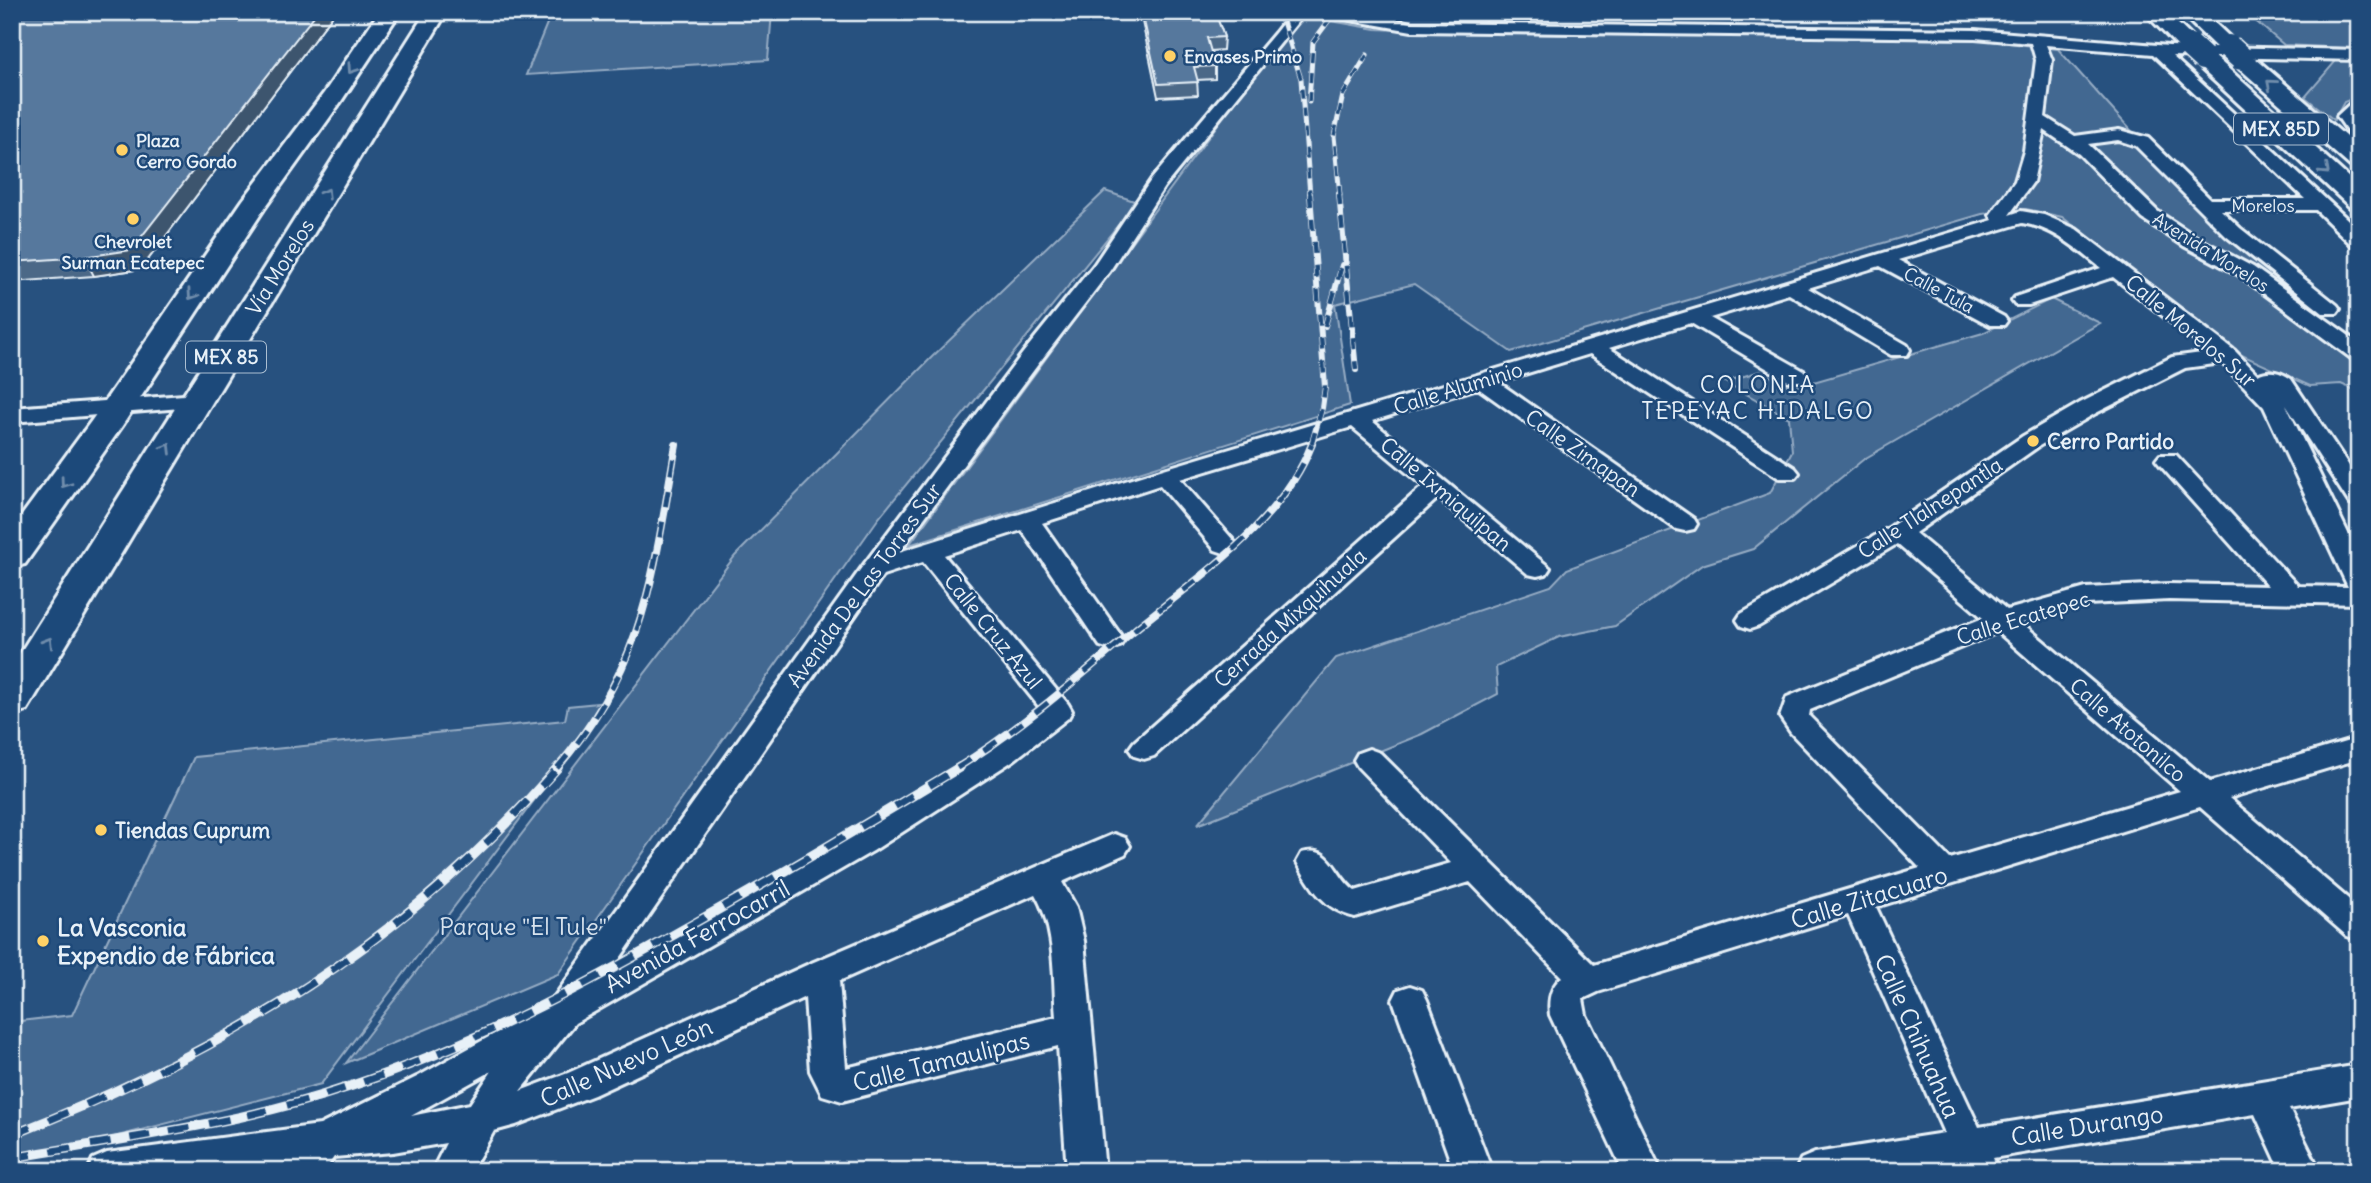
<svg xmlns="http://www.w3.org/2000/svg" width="2371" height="1183" font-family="Delius,sans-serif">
<rect width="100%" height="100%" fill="#27517f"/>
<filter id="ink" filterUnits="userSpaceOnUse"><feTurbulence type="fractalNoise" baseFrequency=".0143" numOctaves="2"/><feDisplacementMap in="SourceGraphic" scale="14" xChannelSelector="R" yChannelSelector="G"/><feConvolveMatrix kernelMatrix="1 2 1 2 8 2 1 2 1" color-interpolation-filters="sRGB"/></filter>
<g filter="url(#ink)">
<g fill="#436891" stroke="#96acc4" stroke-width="2">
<polygon points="609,12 772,12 768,60 526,75 550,16"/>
<polygon points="2246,13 2359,16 2359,96 2344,102 2334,120 2305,97 2347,48 2284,45"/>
<polygon points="1298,15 1376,29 1444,32 1983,40 2058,49 2233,244 2359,345 2359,392 2341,384 2310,386 2235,352 2062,217 2026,209 1982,214 1511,352 1414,284 1335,304 1350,405 909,545"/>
<polygon points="1105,191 1137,202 878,519 558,974 346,1063 735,556 932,357"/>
<polygon points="2051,299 2100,323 1864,459 1753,549 1702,565 1615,626 1559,637 1496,667 1498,694 1422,734 1197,825 1336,658 1551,586 1567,569 1770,493 1792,451 1789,418 1725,382 1760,371 1793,388 1983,333"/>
<polygon points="608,702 321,1084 12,1163 12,1022 72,1015 194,757 565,720 568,706"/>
</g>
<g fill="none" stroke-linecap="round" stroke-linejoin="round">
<defs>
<g id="street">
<path d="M1287 12H1301L1300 19 1164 187 1109 272 1039 363 899 552 1157 471 1993 220 1990 215 2015 181 2024 151 2036 60 2031 43 1975 38 1412 31 1327 16 1320 12H1353L1412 23 1975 30 2169 46 2359 50V60L2172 56 2359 230V247L2352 245 2316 210H2221L2240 228 2337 305 2340 309 2337 313H2323L2226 236 2136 146 2118 140 2088 144 2157 211 2198 238 2253 267 2359 343V359L2351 358 2239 275 2184 246 2143 219 2079 154 2044 130 2033 182 2009 215 2021 211 2044 215 2076 229 2235 351 2258 375C2269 369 2281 372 2291 379L2359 481V506L2350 504 2286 405 2359 556V604L2169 600 2087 604 2022 623 2210 782 2359 738V759L2229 798 2359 908V940L2347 936 2200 807 1876 907 1979 1127 2359 1065V1097L2289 1109 2320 1171H2281L2255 1114 1993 1158 1999 1171H1961L1958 1164 1921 1171H1796L1801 1159 1815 1153 1944 1133 1848 915 1598 992 1583 999 1586 1015 1661 1171H1623L1550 1015C1548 1000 1550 987 1562 977L1470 882 1355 917C1325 910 1311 888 1297 862L1302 853C1332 844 1334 876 1355 891L1451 863 1358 767 1354 760 1358 753 1369 749 1380 753 1594 965 1920 868 1791 733 1780 717 1787 697 1983 618 1897 544 1759 626 1750 629 1741 626 1737 620 1741 614 1890 527 2023 436 2080 403 2172 357 2209 352 2113 277 2029 305H2015L2012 301 2015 297 2101 268C2076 248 2054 228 2022 223L1898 260 2004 317 2007 321 2004 325H1990L1880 266 1808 288 1907 345 1910 350 1907 355H1891L1789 294 1710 318 1804 371 1807 376 1804 381H1788L1691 323 1609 348 1795 468 1799 473 1795 478H1779L1590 354 1498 382 1694 519 1697 524 1694 529 1685 531 1676 529 1478 388 1372 421 1550 568 1546 574 1537 576 1528 574 1438 498 1154 756 1144 759 1134 756 1129 749 1134 742 1423 486 1352 427 1180 479 1233 540 1237 545 1233 550 1224 553 1215 550 1160 485 1042 523 1124 640 1120 646 1110 649 1100 646 1022 530 944 555 1068 704 1072 711 1068 718 1014 760 873 851 575 1023 520 1091 568 1073 809 964 1114 834 1125 838 1130 846 1125 854 1062 882 1076 907 1084 941 1105 1171H1067L1058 1046 842 1101 822 1095 810 1071 805 997 594 1095 516 1125 494 1131 471 1171H432L446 1143 393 1152 334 1157 324 1171H282L285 1163 233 1171H88L93 1159 107 1153 320 1125 417 1077 550 1003 865 563 1023 353 1094 265 1151 180 1275 33 1286 19ZM2046 45 2153 54 2305 199H2210L2148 138 2119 130 2075 136 2045 117 2052 60ZM2222 363 2264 407 2348 587 2298 586 2176 455H2160L2156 460 2160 465 2268 586 2169 584 2086 588 2007 610 1915 533 2039 446 2096 413 2185 368ZM923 562 1041 709C909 810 759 886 614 967L883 575ZM1998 632 2180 791 1950 859 1809 716 1810 710ZM1035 894C1056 929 1053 977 1056 1017L846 1068 839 981ZM492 1071 470 1104 411 1116Z"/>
<polygon points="197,394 205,396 208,401 205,406 12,422 12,408"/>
<polygon points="1410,986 1422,990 1427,1000 1492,1171 1454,1171 1393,1000 1398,990"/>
</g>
<polygon id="secondary" points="2359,101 2359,137 2350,135 2337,116 2351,103"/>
<g id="primary">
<polygon points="379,12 400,12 340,103 264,209 122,426 25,564 12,567 12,529 92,420 243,200 324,93"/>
<polygon points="426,12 447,12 27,710 12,714 12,666"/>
</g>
<g id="highway">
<polygon points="2144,12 2166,12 2201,46 2198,51 2182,51"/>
<polygon points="2180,12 2203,12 2240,47 2237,52 2221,52"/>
<polygon points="2203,51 2211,53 2359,187 2359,209 2350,207 2195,63 2192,58 2195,53"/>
<polygon points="2247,56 2255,58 2359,148 2359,169 2350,166 2239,68 2236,63 2239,58"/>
</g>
</defs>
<use href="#street" stroke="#e8f1f8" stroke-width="6"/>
<use href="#secondary" stroke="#e8f1f8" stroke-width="6"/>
<use href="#primary" stroke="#e8f1f8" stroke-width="6"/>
<use href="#highway" stroke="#e8f1f8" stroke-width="6"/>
<use href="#street" fill="#1f4a7a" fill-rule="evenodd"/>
<use href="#secondary" fill="#1f4a7a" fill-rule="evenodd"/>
<use href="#primary" fill="#1f4a7a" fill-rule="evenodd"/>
<use href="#highway" fill="#1f4a7a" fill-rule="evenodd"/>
<defs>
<g id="rail-far3">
<polyline points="1280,12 1301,79 1310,195"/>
<polyline points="1309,102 1313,42 1335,12"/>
<polyline points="1340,195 1334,136 1343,95 1367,55"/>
</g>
<g id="rail-far2">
<polyline points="1310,194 1325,387 1322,408 1311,446"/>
<polyline points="1339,194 1356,370"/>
<polyline points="1325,326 1342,265"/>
</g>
<g id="rail-far1">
<path d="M557 768C646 665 653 573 676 445"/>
<path d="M957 768C1020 729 1077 679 1133 631 1198 577 1280 525 1312 444"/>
</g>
<g id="rail">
<path d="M12 1135C229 1050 404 944 558 767"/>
<path d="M12 1158C124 1138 240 1124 348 1087 469 1047 580 988 691 925 782 874 871 821 960 767"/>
</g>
</defs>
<use href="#rail-far3" stroke="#e8f1f8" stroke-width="5"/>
<use href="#rail-far2" stroke="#e8f1f8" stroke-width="6"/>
<use href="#rail-far1" stroke="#e8f1f8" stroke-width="8"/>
<use href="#rail" stroke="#e8f1f8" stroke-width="10"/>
<use href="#rail-far3" stroke="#1f4a7a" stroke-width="3.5" stroke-dasharray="10" stroke-linecap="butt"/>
<use href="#rail-far2" stroke="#1f4a7a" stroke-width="4.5" stroke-dasharray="12" stroke-linecap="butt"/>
<use href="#rail-far1" stroke="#1f4a7a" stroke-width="5" stroke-dasharray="16" stroke-linecap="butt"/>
<use href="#rail" stroke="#1f4a7a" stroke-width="7" stroke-dasharray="20" stroke-linecap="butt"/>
<defs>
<g id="highway-bridge">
<polyline points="2190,46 2203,58"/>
<polyline points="2229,47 2241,58"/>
</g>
</defs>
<use href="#highway-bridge" stroke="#e8f1f8" stroke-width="27" stroke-linecap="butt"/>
<use href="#highway-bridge" stroke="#1f4a7a" stroke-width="24"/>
</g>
<g fill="#4b6787" stroke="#e8f1f8" stroke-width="2">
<polygon points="12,12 335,12 141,269 94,276 12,282"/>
<polygon points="1140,12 1215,12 1224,37 1223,50 1211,51 1215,66 1215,79 1197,80 1198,95 1158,97"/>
</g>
<polygon fill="#3d546e" stroke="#e8f1f8" stroke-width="2" points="317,12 335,12 141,269 94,276 84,257"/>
<g fill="#57789d" stroke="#e8f1f8" stroke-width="2">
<polygon points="12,12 317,12 131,250 84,257 12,262"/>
<polygon points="1142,12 1215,12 1224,37 1207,38 1215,66 1194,67 1198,82 1158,84"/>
</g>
<defs><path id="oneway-chevron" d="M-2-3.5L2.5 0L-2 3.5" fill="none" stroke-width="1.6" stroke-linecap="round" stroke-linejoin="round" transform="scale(1.75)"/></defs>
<g stroke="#6f8dac">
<use href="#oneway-chevron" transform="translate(352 69) rotate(124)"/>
<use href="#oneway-chevron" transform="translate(2271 84) rotate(-139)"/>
<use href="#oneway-chevron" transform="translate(2325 170) rotate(43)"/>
<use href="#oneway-chevron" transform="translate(326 193) rotate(-58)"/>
<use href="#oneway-chevron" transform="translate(192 295) rotate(124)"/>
<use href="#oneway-chevron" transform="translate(167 448) rotate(-59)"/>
<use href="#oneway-chevron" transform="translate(65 483) rotate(126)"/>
<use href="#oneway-chevron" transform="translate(48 642) rotate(-59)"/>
</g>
</g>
<g fill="#ffd166" stroke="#1f4a7a" stroke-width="2.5">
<circle cx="1170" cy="56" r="7"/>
<circle cx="122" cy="150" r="7"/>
<circle cx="133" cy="219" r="7"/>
<circle cx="2033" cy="441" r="7"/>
<circle cx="101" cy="830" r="7"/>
<circle cx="43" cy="941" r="7"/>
</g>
<g text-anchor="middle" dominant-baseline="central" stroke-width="5" stroke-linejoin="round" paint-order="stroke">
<g font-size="18" font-weight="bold" fill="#e8f1f8" stroke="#1f4a7a" text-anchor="start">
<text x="1184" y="56">Envases Primo</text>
<text x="136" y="140">Plaza<tspan x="136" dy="21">Cerro Gordo</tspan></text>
<text x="133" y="241" text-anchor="middle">Chevrolet<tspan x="133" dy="21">Surman Ecatepec</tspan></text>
</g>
<g font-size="18" fill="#e8f1f8" stroke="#1f4a7a">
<text x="2263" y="205">Morelos</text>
<text transform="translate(2211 252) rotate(32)">Avenida Morelos</text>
<text transform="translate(1939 290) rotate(28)">Calle Tula</text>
</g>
<g fill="#1f4a7a" stroke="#acbfd2" stroke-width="2">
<rect x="2234" y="113.5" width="94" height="31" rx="5"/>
<rect x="186" y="341.5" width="80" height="31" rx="5"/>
</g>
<g font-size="19" font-weight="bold" fill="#e8f1f8">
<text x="2281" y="129">MEX 85D</text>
<text x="226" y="357">MEX 85</text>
</g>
<g font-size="21" fill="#e8f1f8" stroke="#1f4a7a">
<text transform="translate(280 267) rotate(-58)">Vía Morelos</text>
<text transform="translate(2191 331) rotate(40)">Calle Morelos Sur</text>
<text transform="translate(1458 388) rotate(-17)">Calle Aluminio</text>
<text transform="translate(1583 453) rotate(35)">Calle Zimapan</text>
<text transform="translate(1446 494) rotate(40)">Calle Ixmiquilpan</text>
<text transform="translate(1930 508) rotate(-33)">Calle Tlalnepantla</text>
<text transform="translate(864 585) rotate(-54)">Avenida De Las Torres Sur</text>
<text transform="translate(1290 618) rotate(-42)">Cerrada Mixquihuala</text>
<text transform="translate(2023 618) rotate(-17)">Calle Ecatepec</text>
<text transform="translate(993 631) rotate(51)">Calle Cruz Azul</text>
<text transform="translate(2128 730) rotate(41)">Calle Atotonilco</text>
</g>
<g font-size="21" font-weight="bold" fill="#e8f1f8" stroke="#1f4a7a" text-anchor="start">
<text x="2047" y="441">Cerro Partido</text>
<text x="115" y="830">Tiendas Cuprum</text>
</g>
<g font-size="23" letter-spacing="2" fill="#e8f1f8" stroke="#1f4a7a">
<text x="1758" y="384">COLONIA<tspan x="1758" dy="26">TEPEYAC HIDALGO</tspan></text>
</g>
<g font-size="24" fill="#e8f1f8" stroke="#1f4a7a">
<text transform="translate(1869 897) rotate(-17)">Calle Zitacuaro</text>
<text transform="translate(697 936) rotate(-29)">Avenida Ferrocarril</text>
<text transform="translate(1918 1036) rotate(66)">Calle Chihuahua</text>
<text transform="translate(941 1061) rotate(-14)">Calle Tamaulipas</text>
<text transform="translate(626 1062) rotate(-24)">Calle Nuevo León</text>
<text transform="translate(2087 1125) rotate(-9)">Calle Durango</text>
</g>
<g font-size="24" fill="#d8e3ee" stroke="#1f4a7a">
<text x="523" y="926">Parque "El Tule"</text>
</g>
<g font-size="24" font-weight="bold" fill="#e8f1f8" stroke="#1f4a7a" text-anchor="start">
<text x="57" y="927">La Vasconia<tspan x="57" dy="28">Expendio de Fábrica</tspan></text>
</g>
</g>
<rect width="2371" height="1183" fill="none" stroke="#1f4a7a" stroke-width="42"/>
<rect x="21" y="21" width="2329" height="1141" fill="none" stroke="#e8f1f8" stroke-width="2.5" filter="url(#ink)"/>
</svg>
